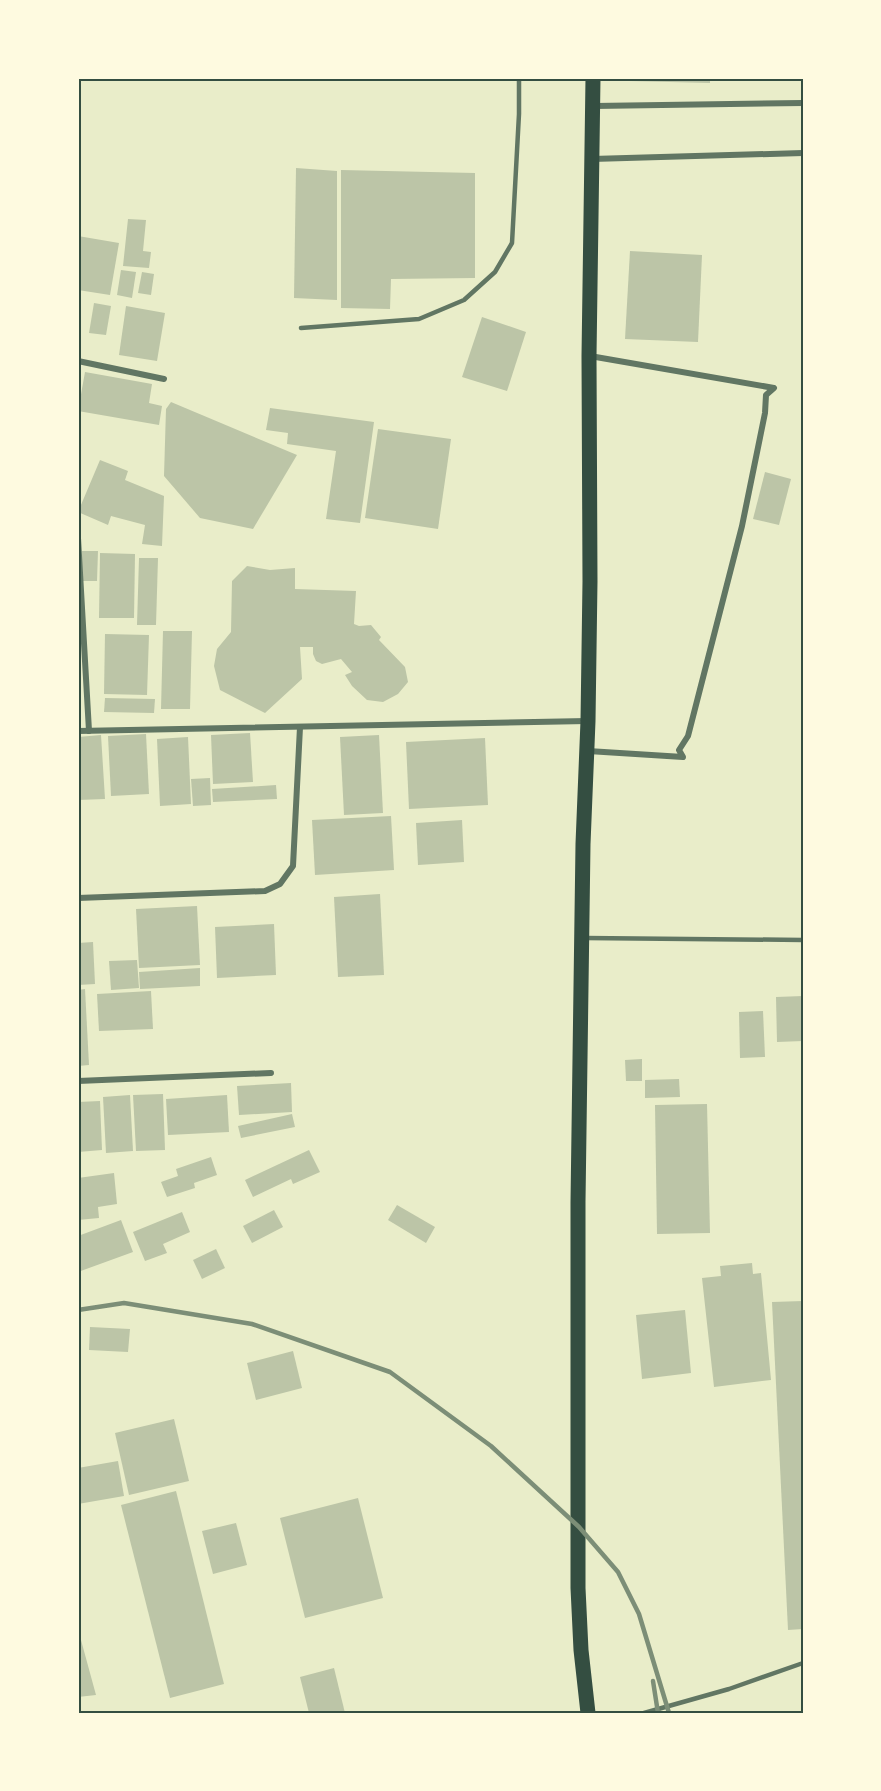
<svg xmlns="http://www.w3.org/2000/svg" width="881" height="1791" font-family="Karla,sans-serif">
<rect width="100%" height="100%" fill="#e9edc9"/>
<g fill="#bcc5a7">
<polygon points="629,78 710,78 710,83 629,81"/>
<polygon points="296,168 337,171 337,300 294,298"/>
<polygon points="341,170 475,173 475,278 391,279 390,309 341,308"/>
<polygon points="128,219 146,220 143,251 151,252 149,268 123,266"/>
<polygon points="78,236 119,243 110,295 78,290"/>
<polygon points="630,251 702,255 698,342 625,339"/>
<polygon points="121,270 136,272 132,298 117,295"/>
<polygon points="142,272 154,274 151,295 138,293"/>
<polygon points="94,303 111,306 106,335 89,333"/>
<polygon points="126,306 165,313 157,361 119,355"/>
<polygon points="482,317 526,332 507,391 462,377"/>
<polygon points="85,372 152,384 149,403 162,406 159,425 78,411"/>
<polygon points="171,402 297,455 253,529 200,518 164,476 166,409"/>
<polygon points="270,408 374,422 360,523 326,519 336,451 287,444 288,433 266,430"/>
<polygon points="378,429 451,439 438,529 365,518"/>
<polygon points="100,460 128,471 125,480 164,496 162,546 142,544 145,525 111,516 108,525 78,512"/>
<polygon points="765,472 791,479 779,525 753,519"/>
<polygon points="82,551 98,551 97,581 81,581"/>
<polygon points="100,553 135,554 134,618 99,618"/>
<polygon points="139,558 158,558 156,625 137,625"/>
<polygon points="247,566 270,570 295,568 295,589 356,591 354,624 359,626 371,625 381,637 379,640 405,667 408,682 398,694 383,702 367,700 352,686 345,675 352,672 341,659 322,664 316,661 313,654 313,647 300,647 302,679 265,713 220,690 214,666 217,649 231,632 232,581"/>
<polygon points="163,631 192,631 190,709 161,709"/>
<polygon points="105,634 149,635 147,695 104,694"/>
<polygon points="105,698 155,699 154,713 104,712"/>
<polygon points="250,733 253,782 213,784 211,735"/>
<polygon points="146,734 149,794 111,796 108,736"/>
<polygon points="101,735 105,799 78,800 78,737"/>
<polygon points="379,735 383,813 344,815 340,737"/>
<polygon points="188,737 191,804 160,806 157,739"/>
<polygon points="485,738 488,805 409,809 406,742"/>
<polygon points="210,778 211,805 193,806 191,779"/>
<polygon points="276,785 277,799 213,802 212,789"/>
<polygon points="391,816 394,870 315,875 312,820"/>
<polygon points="462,820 464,862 418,865 416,823"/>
<polygon points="380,894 384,975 338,977 334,897"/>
<polygon points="197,906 200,965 139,968 136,909"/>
<polygon points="274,924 276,975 217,978 215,927"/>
<polygon points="93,942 95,984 78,985 78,943"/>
<polygon points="137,960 139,988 111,990 109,961"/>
<polygon points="200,968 200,986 140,989 139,972"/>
<polygon points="85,989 89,1065 78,1066 78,990"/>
<polygon points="151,991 153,1029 99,1031 97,994"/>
<polygon points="803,996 803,1041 777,1042 776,997"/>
<polygon points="763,1011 765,1057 740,1058 739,1012"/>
<polygon points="642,1059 642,1081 626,1081 625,1060"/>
<polygon points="679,1079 680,1097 645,1098 645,1080"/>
<polygon points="291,1083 292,1112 239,1115 237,1086"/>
<polygon points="163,1094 165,1150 136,1151 133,1095"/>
<polygon points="130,1095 133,1151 106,1153 103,1097"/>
<polygon points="227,1095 229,1132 168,1135 166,1099"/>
<polygon points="100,1101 102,1150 78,1152 78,1102"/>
<polygon points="707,1104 710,1233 657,1234 655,1105"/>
<polygon points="292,1114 295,1127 241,1138 238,1126"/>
<polygon points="309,1150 320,1172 293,1184 291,1179 253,1197 245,1180"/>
<polygon points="211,1157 217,1175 194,1183 195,1188 167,1197 161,1182 178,1176 176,1169"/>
<polygon points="114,1173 117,1204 98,1207 99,1218 78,1220 78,1178"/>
<polygon points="397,1205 435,1227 426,1243 388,1220"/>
<polygon points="274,1210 283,1227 252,1243 243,1226"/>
<polygon points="182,1212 190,1232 163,1244 167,1253 145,1261 133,1232"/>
<polygon points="121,1220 133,1252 78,1272 78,1236"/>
<polygon points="216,1249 225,1268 202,1279 193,1260"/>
<polygon points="752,1263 753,1274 761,1273 771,1380 714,1387 702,1278 721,1276 720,1266"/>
<polygon points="803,1301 803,1629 788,1630 772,1302"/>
<polygon points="685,1310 691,1373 642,1379 636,1315"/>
<polygon points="90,1327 130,1329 128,1352 89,1350"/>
<polygon points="293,1351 302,1388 256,1400 247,1363"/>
<polygon points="174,1419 189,1481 129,1495 115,1433"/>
<polygon points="118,1461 124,1496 78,1504 78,1468"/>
<polygon points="176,1491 224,1684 170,1698 121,1505"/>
<polygon points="358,1498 383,1598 305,1618 280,1518"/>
<polygon points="236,1523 247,1565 213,1574 202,1531"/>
<polygon points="78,1629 96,1695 78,1697"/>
<polygon points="334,1668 345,1713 309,1713 300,1677"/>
</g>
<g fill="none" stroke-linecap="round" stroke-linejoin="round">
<g stroke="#617663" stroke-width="4.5">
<polyline points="301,328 419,319 464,300 495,272 512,243 519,114 519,78"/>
<polyline points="585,938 803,940"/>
<polyline points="644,1713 729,1689 803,1663"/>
</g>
<g stroke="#617663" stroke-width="6">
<polyline points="594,106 803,103"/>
<polyline points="592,159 803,153"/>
<polyline points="78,361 164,379"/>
<polyline points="78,538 89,731"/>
<polyline points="78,731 587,721"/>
<polyline points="588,751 683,757 679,750 688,736 742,526 765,413 766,395 774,388 590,356"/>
<polyline points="78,898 265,891 280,884 293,866 300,727"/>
<polyline points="78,1081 271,1073"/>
</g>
<polyline stroke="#344e41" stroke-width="15" points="588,1713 581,1650 578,1588 578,1202 583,844 588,721 590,581 589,356 593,78"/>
<g stroke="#7c8e77" stroke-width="4.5">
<polyline points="78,1310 124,1303 252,1324 390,1372 491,1446 579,1527 618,1572 639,1614 669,1713"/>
<polyline points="653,1681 658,1713"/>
</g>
</g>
<rect width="881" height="1791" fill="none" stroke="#fefae0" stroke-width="159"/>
<rect x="80" y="80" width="722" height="1632" fill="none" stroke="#344e41" stroke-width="2"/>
</svg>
